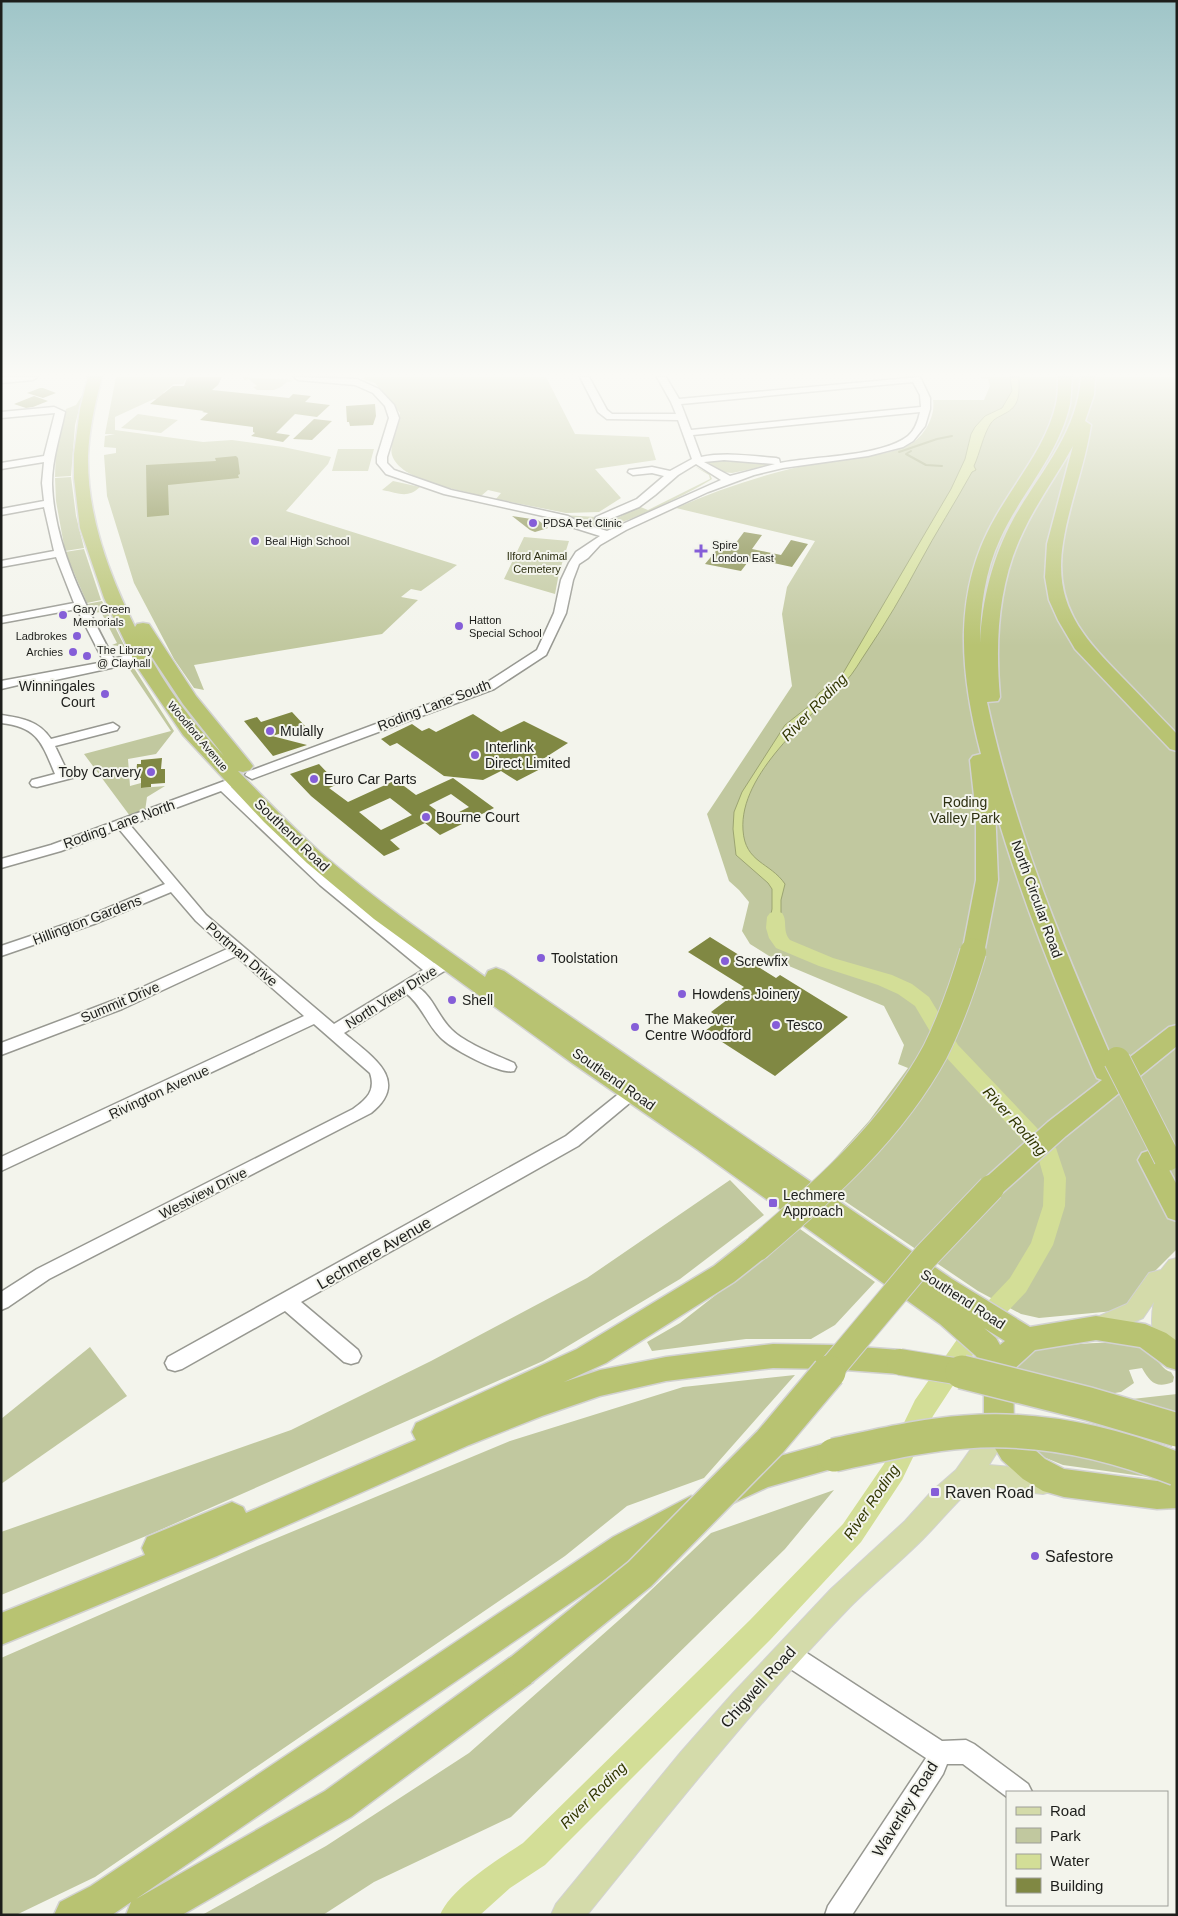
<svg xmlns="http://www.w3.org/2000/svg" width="1178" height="1916" font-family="Arial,sans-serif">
<rect width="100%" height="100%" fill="#f3f4ec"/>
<g fill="#c1c89f">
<polygon points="116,377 187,377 183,384 174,384 163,393 178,402 154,399 115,417 115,430 203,442 232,440 283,447 331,457 328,464 286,511 457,565 421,591 411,589 401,597 418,600 382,634 194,665 204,690 194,688 174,659 134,583 107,496 104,455 116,453 116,448 104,447 105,436 115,434 105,434"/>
<polygon points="242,377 294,380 290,380 293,381 287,382 281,387 274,390 257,390 253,387 257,386 249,379 245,380"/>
<path d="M364 377H546L575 434 649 437 656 460 595 469 621 498 599 512 566 513 496 499 501 493 488 490 481 496C458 489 400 481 392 455 389 447 398 423 400 413L375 383 363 379Z"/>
<path d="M978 377H1177V1249L1152 1274 1130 1303 1114 1311 1039 1318 1021 1314 978 1291 815 1181 869 1121 908 1068 898 1064 904 1045 884 1006 777 961 750 944 742 931 749 902 739 890 729 881 707 814 792 686 782 614 787 587 815 541 676 508C721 488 768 473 816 463 846 457 879 458 907 446 923 439 936 417 933 400H984L990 386 988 379Z"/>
<polygon points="83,394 75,425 71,476 55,477 56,447 66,409 76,405"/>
<polygon points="138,414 178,420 161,433 121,428"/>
<polygon points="338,449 374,449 368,471 332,471"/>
<polygon points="722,460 776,464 732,473 722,472 706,463 710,461"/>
<path d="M694 466 710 474 712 479C696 490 620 527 603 527 589 528 575 520 562 515L597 517 594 520C607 527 627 513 638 506L648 510 710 479 709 475Z"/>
<polygon points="71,477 76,516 84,548 65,551 56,501 55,478"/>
<path d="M393 481 420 487C407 499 399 493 382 490Z"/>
<polygon points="524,537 569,541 559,573 555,594 504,579"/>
<polygon points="84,549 101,600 87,603 65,552"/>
<polygon points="102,601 125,647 112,645 117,643 101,612 92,613 87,604"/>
<polygon points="132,665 174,731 156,754 128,759 130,786 141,783 141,788 165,786 147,797 145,811 130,816 84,754 171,731 128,667 121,666"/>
<polygon points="730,1180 764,1215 680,1279 543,1361 151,1534 1,1595 1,1532 291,1430 431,1361 587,1278"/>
<polygon points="800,1229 875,1282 835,1325 811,1339 746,1339 652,1351 647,1342 680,1323"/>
<path d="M1116 1342C1128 1343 1141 1346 1151 1353 1157 1358 1163 1371 1171 1372L1174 1377 1173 1382C1156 1389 1150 1382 1142 1368L1129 1370 1134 1383 1121 1392 1096 1396 1012 1373C1015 1365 1020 1356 1027 1352 1039 1345 1099 1343 1116 1342Z"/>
<polygon points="90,1347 127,1396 1,1484 1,1419"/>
<polygon points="795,1375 704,1478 627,1506 565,1556 95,1877 16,1915 1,1915 1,1658 253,1548 510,1441 683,1387"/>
<polygon points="1177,1394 1177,1421 1114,1401"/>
<polygon points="1023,1444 1085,1453 1156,1478 1063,1465 1041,1456"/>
<polygon points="834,1490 785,1549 511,1817 374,1882 323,1915 202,1915 326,1846 469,1753 627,1613 711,1533"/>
</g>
<path fill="#d3de97" stroke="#9ca472" d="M1010 377H1019C1019 393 1021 406 1004 414 999 417 995 418 991 423 983 435 980 453 974 466L976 470 972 472C955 503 936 532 919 564 903 594 886 623 867 651 860 661 854 673 845 682 810 717 739 774 743 830 745 863 770 862 785 884L781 900V927L784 937 777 946 768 929 772 909V889L768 883 736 855 733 829 734 812 742 792 785 725 809 706 819 693 842 675 951 489 965 459 971 434 975 427 985 416 1002 408 1012 391Z"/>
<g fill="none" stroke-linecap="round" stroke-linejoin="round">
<g stroke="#9ca472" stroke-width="2">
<polyline points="911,451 906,454 926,465 942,466"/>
<polyline points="899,452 937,439 952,436"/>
</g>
<path fill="#d3de97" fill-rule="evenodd" d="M776 911 782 913C788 921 782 931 790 940L833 958 892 975 912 984 929 997 958 1045 1056 1148 1066 1178 1065 1206 1053 1245 1026 1292 988 1332 933 1416 902 1480 861 1542 770 1640 545 1865 510 1888 480 1915H440C451 1888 499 1859 523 1843L750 1620 843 1524 884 1464 915 1400 972 1318 1010 1278 1031 1243 1043 1206 1044 1178 1038 1157 944 1055 915 1006 898 994 878 985 819 966 776 948 769 938 766 928 767 917 770 913Z"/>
</g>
<g fill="#808843" fill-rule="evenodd">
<polygon points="190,377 222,377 218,385 212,390 289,398 293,394 311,396 305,402 330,405 317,417 295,414 276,433 290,435 283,442 251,436 255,433 253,432 253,427 200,420 208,413 202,412 204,411 150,404 173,386 184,386 187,378"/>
<polygon points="40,388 43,388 56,393 43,398 27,393"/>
<polygon points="34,396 48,401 33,407 26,408 14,404"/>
<polygon points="375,404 376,416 373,425 350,426 349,422 347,422 346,406"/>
<polygon points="314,419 332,421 312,440 293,439"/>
<polygon points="236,456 238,458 240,474 238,475 239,478 168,485 169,515 147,517 146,465 216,461 215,458"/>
<polygon points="512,516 538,520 548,528 535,532 530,530"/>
<polygon points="744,532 762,535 752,549 781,555 791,540 808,544 792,567 751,558 741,571 705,564 720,546 732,548"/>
<polygon points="292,712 305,726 272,736 307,745 273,756 244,721 257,717 261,722"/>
<polygon points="473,714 501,732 524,721 568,743 543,759 550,764 517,781 501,771 483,780 444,776 397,743 390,746 381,739 412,724 422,731 429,728 436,732"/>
<polygon points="162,758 161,769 165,769 165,783 151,784 151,787 141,788 141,778 139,778 139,775 136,775 137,764 141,764 141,760"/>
<path d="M319 764 338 784 329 788 348 802 396 780 416 795 453 778 494 808 440 835 425 823 390 840 400 849 384 856 311 796 290 774ZM451 794 469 807 447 818 429 805ZM390 798 412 815 381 830 359 812Z"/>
<polygon points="710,937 776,978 780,975 848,1017 775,1076 705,1031 721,1019 711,1012 744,987 688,952"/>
</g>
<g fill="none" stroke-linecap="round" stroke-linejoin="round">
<defs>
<g id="minor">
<polygon points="1,377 37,377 33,380 1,383"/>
<path d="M294 377 357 379 379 389 394 405 399 418 387 457V463L394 470 451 490 568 516 581 523 607 531 721 480 696 464 678 475 655 495 639 507 610 519 596 521 595 519 596 517 637 499 664 476 652 473 633 475 628 472 629 470 652 467 670 471 692 459 678 420 607 419 598 412 580 377H589L607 410 612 414H676L671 402 657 377H666L679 399 920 377 930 398V409L925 426 913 441 903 447 868 456 783 468 754 475 708 492 626 530 600 545 588 558 579 564 573 580 566 613 546 655 494 689 252 779 245 775 247 772 486 683 537 650 554 613 561 580 569 563 576 552 600 536 562 524 561 520 444 494 386 474 377 463V457L389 418 385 406 373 393 355 385 298 380ZM913 382 920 395 921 407 691 430 681 404ZM920 412C918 421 915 430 908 436 881 457 814 456 780 463L779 459 776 458C751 456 725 452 701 457L693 435ZM724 460 775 464 730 476 704 462Z"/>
<path d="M54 407 65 412C60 436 52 459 52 484 54 545 85 605 114 659L141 650 147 654 145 657 111 668 46 682H31L1 689V681L104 662 77 609 1 623V617L74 603 56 557 1 567V561L54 551 44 507 1 515V509L44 501 42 483 44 462 1 469V463L44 456 55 413 1 418V412Z"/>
<path d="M1 715C22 718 39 721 51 739L113 723 119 727 117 730 55 746 67 771 75 769 82 773 80 776 37 787 32 786 30 783 32 780 55 774C42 743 38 727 1 723Z"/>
<path d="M230 779 237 783 231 787C295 850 363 909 434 963L441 961 446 962 449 966 446 970 418 987C434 998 438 1017 452 1030 465 1043 496 1055 514 1063L516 1067 514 1071C500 1075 450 1048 440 1037 427 1024 422 1006 407 994L344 1033C370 1055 412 1080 371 1113L49 1279 8 1307 1 1310V1292L37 1269 353 1109C367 1099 376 1091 370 1073L314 1024 1 1171V1157L304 1016 236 956 122 1009 1 1055V1043L112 1001 227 949 196 921 171 892 94 924 1 956V946L84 918 165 884 119 829 61 851 1 868V859L51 845ZM221 791 320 885 423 970 334 1024 206 915 130 825Z"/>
<polygon points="632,1086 638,1088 640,1092 638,1096 578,1146 301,1302 358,1350 361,1356 358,1362 351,1364 344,1362 285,1311 182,1369 175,1371 168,1369 165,1363 168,1357 566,1136 626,1088"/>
<polygon points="788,1643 796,1646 942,1741 966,1740 974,1744 1028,1784 1032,1792 1007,1792 1007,1797 963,1764 947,1764 943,1774 852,1915 825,1915 828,1906 926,1758 780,1662 777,1654 780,1646"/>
</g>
<g id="major">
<path d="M1177 1258 1176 1357 1168 1360 1160 1357C1152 1341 1150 1319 1154 1302L1143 1318 1096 1338 1088 1335 1084 1328 1088 1321 1127 1304 1149 1273 1161 1270 1169 1260Z"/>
<path d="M999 1419 1008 1422 1011 1430 989 1465 1049 1470 1058 1474 1062 1482 1058 1490 1043 1494 998 1489 972 1488C953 1505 939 1523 922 1540 899 1563 873 1584 850 1607 756 1704 672 1810 587 1915H551L556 1904 681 1752 734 1692 831 1589 905 1521 932 1491 956 1470 990 1422Z"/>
</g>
<g id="highway">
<path d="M88 377H102C95 403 89 430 88 456 87 516 109 574 135 627L137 624 143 623 149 624 196 696 250 762 253 766 250 770 243 772 238 771C265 799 292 827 321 853 373 898 429 937 485 977L488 971 496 968 504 971 952 1279 1030 1327 1096 1316 1145 1324 1166 1333 1177 1341V1370L1167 1367 1140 1347 1096 1340 1035 1350 1013 1370 1014 1427 1024 1440 1045 1459 1064 1469 1157 1481 1177 1480V1508L1157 1509 1064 1497 1043 1491 1023 1479 1002 1460 984 1430V1369L976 1356 940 1324 698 1150 572 1063 374 919 307 863 264 822 183 735 137 667 104 598 80 528 74 478V454L80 409ZM144 645 183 704 224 756C192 722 165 687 144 645ZM984 1328 1005 1341 1000 1345 996 1338Z"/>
<path d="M1058 377H1072C1071 386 1071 396 1070 404 1059 454 1021 493 1000 539 985 571 980 608 980 643 982 599 993 556 1014 518 1040 472 1078 432 1081 377H1095L1094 395 1085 421 1091 425C1085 466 1069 503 1063 543 1053 604 1082 636 1121 676 1140 695 1158 715 1177 734V751L1170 749 1075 649 1058 620 1049 600 1045 577 1047 544 1073 446C1057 475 1037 502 1023 532 998 583 995 642 1000 697L998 701 987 702C1014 829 1064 950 1116 1068L1169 1027 1177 1025V1046L1066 1136 1000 1195 991 1198 982 1195 978 1188 982 1181 1048 1122 1102 1080 1097 1078 1094 1072C1057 986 1021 898 995 808L998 880 985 948 982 953 974 955 966 953 963 948 976 880V814L970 760 973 756 981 754C960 674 952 592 995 518 1016 480 1046 447 1056 404 1058 396 1058 386 1058 377Z"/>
<polygon points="1151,1150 1160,1153 1177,1185 1177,1221 1168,1218 1138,1160 1142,1153"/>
<polygon points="757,1237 767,1240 771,1248 767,1256 734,1282 606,1363 564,1382 600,1370 666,1357 773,1344 832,1345 900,1350 910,1353 914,1362 910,1371 900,1374 832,1369 773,1368 666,1381 600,1396 542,1416 469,1445 217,1556 1,1645 1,1613 145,1555 142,1548 147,1537 232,1502 243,1507 246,1513 416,1440 412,1432 416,1423 577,1349 714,1266 747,1240"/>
<polygon points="834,1441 845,1445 849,1455 845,1465 768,1487 731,1504 720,1500 716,1490 720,1480 762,1461"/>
<polygon points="691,1496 702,1500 707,1510 702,1520 635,1559 136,1899 325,1791 509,1658 521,1653 533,1658 538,1670 533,1682 351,1817 182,1915 126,1915 131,1902 112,1915 54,1915 60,1902 91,1886 613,1537"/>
</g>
</defs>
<use href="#minor" stroke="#979891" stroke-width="3"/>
<use href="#major" stroke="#d2d2d1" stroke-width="2"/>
<use href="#highway" stroke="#d2d2d1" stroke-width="3"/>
<use href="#minor" fill="#fff" fill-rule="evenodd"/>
<use href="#major" fill="#d4dbaa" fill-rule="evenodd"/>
<use href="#highway" fill="#b8c372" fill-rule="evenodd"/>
<defs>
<polyline id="highway-bridge-far2" points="972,953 974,948"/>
<g id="highway-bridge-far1">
<polyline points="1117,1060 1167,1158"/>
<path d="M757 1248C824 1191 893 1130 935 1052 951 1020 963 986 973 952"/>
<polyline points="900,1362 967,1373"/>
<polyline points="828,1373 926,1256 991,1188"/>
</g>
<g id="highway-bridge">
<polyline points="962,1372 1089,1404 1177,1430"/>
<path d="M834 1455C877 1446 921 1435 965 1432 1039 1426 1109 1442 1177 1469"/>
<polyline points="521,1670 640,1574 770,1442 829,1372"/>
</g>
</defs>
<use href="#highway-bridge-far2" stroke="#d2d2d1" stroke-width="22" stroke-linecap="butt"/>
<use href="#highway-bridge-far1" stroke="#d2d2d1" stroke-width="28" stroke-linecap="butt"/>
<use href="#highway-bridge" stroke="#d2d2d1" stroke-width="36" stroke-linecap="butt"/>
<use href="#highway-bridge-far2" stroke="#b8c372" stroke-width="20"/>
<use href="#highway-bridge-far1" stroke="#b8c372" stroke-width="26"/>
<use href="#highway-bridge" stroke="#b8c372" stroke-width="33"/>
</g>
<linearGradient id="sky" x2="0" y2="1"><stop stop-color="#9fc5c8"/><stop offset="0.58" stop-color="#fafaf6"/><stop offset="1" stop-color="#fafaf6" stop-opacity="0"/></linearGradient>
<rect width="1178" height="646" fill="url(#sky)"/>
<g fill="#855ed8" stroke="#f3f4ec" stroke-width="2">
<circle cx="533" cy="523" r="5"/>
<circle cx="255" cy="541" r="5"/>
<path d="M698.5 543.5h5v5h5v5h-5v5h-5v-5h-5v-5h5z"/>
<circle cx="63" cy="615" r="5"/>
<circle cx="459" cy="626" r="5"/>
<circle cx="77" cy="636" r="5"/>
<circle cx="73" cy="652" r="5"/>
<circle cx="87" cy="656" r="5"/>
<circle cx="105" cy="694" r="5"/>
<circle cx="270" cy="731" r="5"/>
<circle cx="475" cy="755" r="5"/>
<circle cx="151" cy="772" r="5"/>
<circle cx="314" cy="779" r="5"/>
<circle cx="426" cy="817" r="5"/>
<circle cx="541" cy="958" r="5"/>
<circle cx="725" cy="961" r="5"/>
<circle cx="682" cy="994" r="5"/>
<circle cx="452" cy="1000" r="5"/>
<circle cx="776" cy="1025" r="5"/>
<circle cx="635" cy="1027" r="5"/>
<rect x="768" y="1198" width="10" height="10" rx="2.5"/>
<rect x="930" y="1487" width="10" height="10" rx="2.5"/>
<circle cx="1035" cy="1556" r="5"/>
</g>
<g text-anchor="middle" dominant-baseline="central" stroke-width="4" stroke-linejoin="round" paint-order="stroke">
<g font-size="11" fill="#1d1e1b" stroke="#f3f4ec" text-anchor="start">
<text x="543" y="523">PDSA Pet Clinic</text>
<text x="265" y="541">Beal High School</text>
<text x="712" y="545">Spire<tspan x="712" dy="13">London East</tspan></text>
<text x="73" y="609">Gary Green<tspan x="73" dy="13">Memorials</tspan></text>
<text x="469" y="620">Hatton<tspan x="469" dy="13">Special School</tspan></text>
<text x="67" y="636" text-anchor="end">Ladbrokes</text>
<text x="97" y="650">The Library<tspan x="97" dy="13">@ Clayhall</tspan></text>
<text x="63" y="652" text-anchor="end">Archies</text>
</g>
<g font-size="11" fill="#2d3011" stroke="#f3f4ec">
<text x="537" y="556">Ilford Animal<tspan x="537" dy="13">Cemetery</tspan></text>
</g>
<g font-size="11" fill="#1d1e1b" stroke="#f3f4ec">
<text transform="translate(198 736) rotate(50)">Woodford Avenue</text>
</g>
<g font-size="14" fill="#1d1e1b" stroke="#f3f4ec" text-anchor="start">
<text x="95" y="686" text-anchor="end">Winningales<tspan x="95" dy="16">Court</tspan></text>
<text x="280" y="731">Mulally</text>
<text x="485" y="747">Interlink<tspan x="485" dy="16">Direct Limited</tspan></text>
<text x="141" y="772" text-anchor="end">Toby Carvery</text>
<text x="324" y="779">Euro Car Parts</text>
<text x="436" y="817">Bourne Court</text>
<text x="551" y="958">Toolstation</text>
<text x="735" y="961">Screwfix</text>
<text x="692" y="994">Howdens Joinery</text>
<text x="462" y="1000">Shell</text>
<text x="645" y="1019">The Makeover<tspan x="645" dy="16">Centre Woodford</tspan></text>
<text x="786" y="1025">Tesco</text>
<text x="783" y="1195">Lechmere<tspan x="783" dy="16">Approach</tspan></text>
</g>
<g font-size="14" fill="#1d1e1b" stroke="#f3f4ec">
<text transform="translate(434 705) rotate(-21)">Roding Lane South</text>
<text transform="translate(119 824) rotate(-20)">Roding Lane North</text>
<text transform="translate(292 835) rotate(44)">Southend Road</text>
<text transform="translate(1037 899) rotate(70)">North Circular Road</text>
<text transform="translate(87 920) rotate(-21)">Hillington Gardens</text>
<text transform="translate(242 954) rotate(41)">Portman Drive</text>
<text transform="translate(391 997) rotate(-32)">North View Drive</text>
<text transform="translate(120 1002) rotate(-23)">Summit Drive</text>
<text transform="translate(614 1079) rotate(35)">Southend Road</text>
<text transform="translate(159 1092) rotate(-25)">Rivington Avenue</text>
<text transform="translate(203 1193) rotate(-27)">Westview Drive</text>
<text transform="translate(963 1299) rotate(33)">Southend Road</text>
</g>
<g font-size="14" fill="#2d3011" stroke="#f3f4ec">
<text x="965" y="802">Roding<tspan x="965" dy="16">Valley Park</tspan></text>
</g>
<g font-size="15" font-style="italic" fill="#313600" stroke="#f3f4ec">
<text transform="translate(814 707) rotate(-46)">River Roding</text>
<text transform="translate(1015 1121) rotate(48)">River Roding</text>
<text transform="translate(871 1502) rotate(-56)">River Roding</text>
<text transform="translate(593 1795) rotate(-45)">River Roding</text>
</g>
<g font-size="16" fill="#1d1e1b" stroke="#f3f4ec">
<text transform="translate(374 1253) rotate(-30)">Lechmere Avenue</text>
<text transform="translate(758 1687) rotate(-48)">Chigwell Road</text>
<text transform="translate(905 1809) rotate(-58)">Waverley Road</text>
</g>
<g font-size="16" fill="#1d1e1b" stroke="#f3f4ec" text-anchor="start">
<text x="945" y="1492">Raven Road</text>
<text x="1045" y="1556">Safestore</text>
</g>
</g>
<rect width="1178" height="1916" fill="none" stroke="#1d1e1b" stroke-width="5"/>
<rect x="1006" y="1791" width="162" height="115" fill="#f3f4ec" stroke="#9d9e98"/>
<rect x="1016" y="1807" width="25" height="8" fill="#d4dbaa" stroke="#9d9e98"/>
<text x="1050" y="1816" font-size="15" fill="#1d1e1b">Road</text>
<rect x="1016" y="1828" width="25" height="15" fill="#c1c89f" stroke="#9d9e98"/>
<text x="1050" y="1841" font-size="15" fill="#1d1e1b">Park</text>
<rect x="1016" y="1854" width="25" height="15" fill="#d3de97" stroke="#9d9e98"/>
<text x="1050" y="1866" font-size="15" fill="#1d1e1b">Water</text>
<rect x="1016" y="1878" width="25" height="15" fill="#808843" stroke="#9d9e98"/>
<text x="1050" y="1891" font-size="15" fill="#1d1e1b">Building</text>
</svg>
